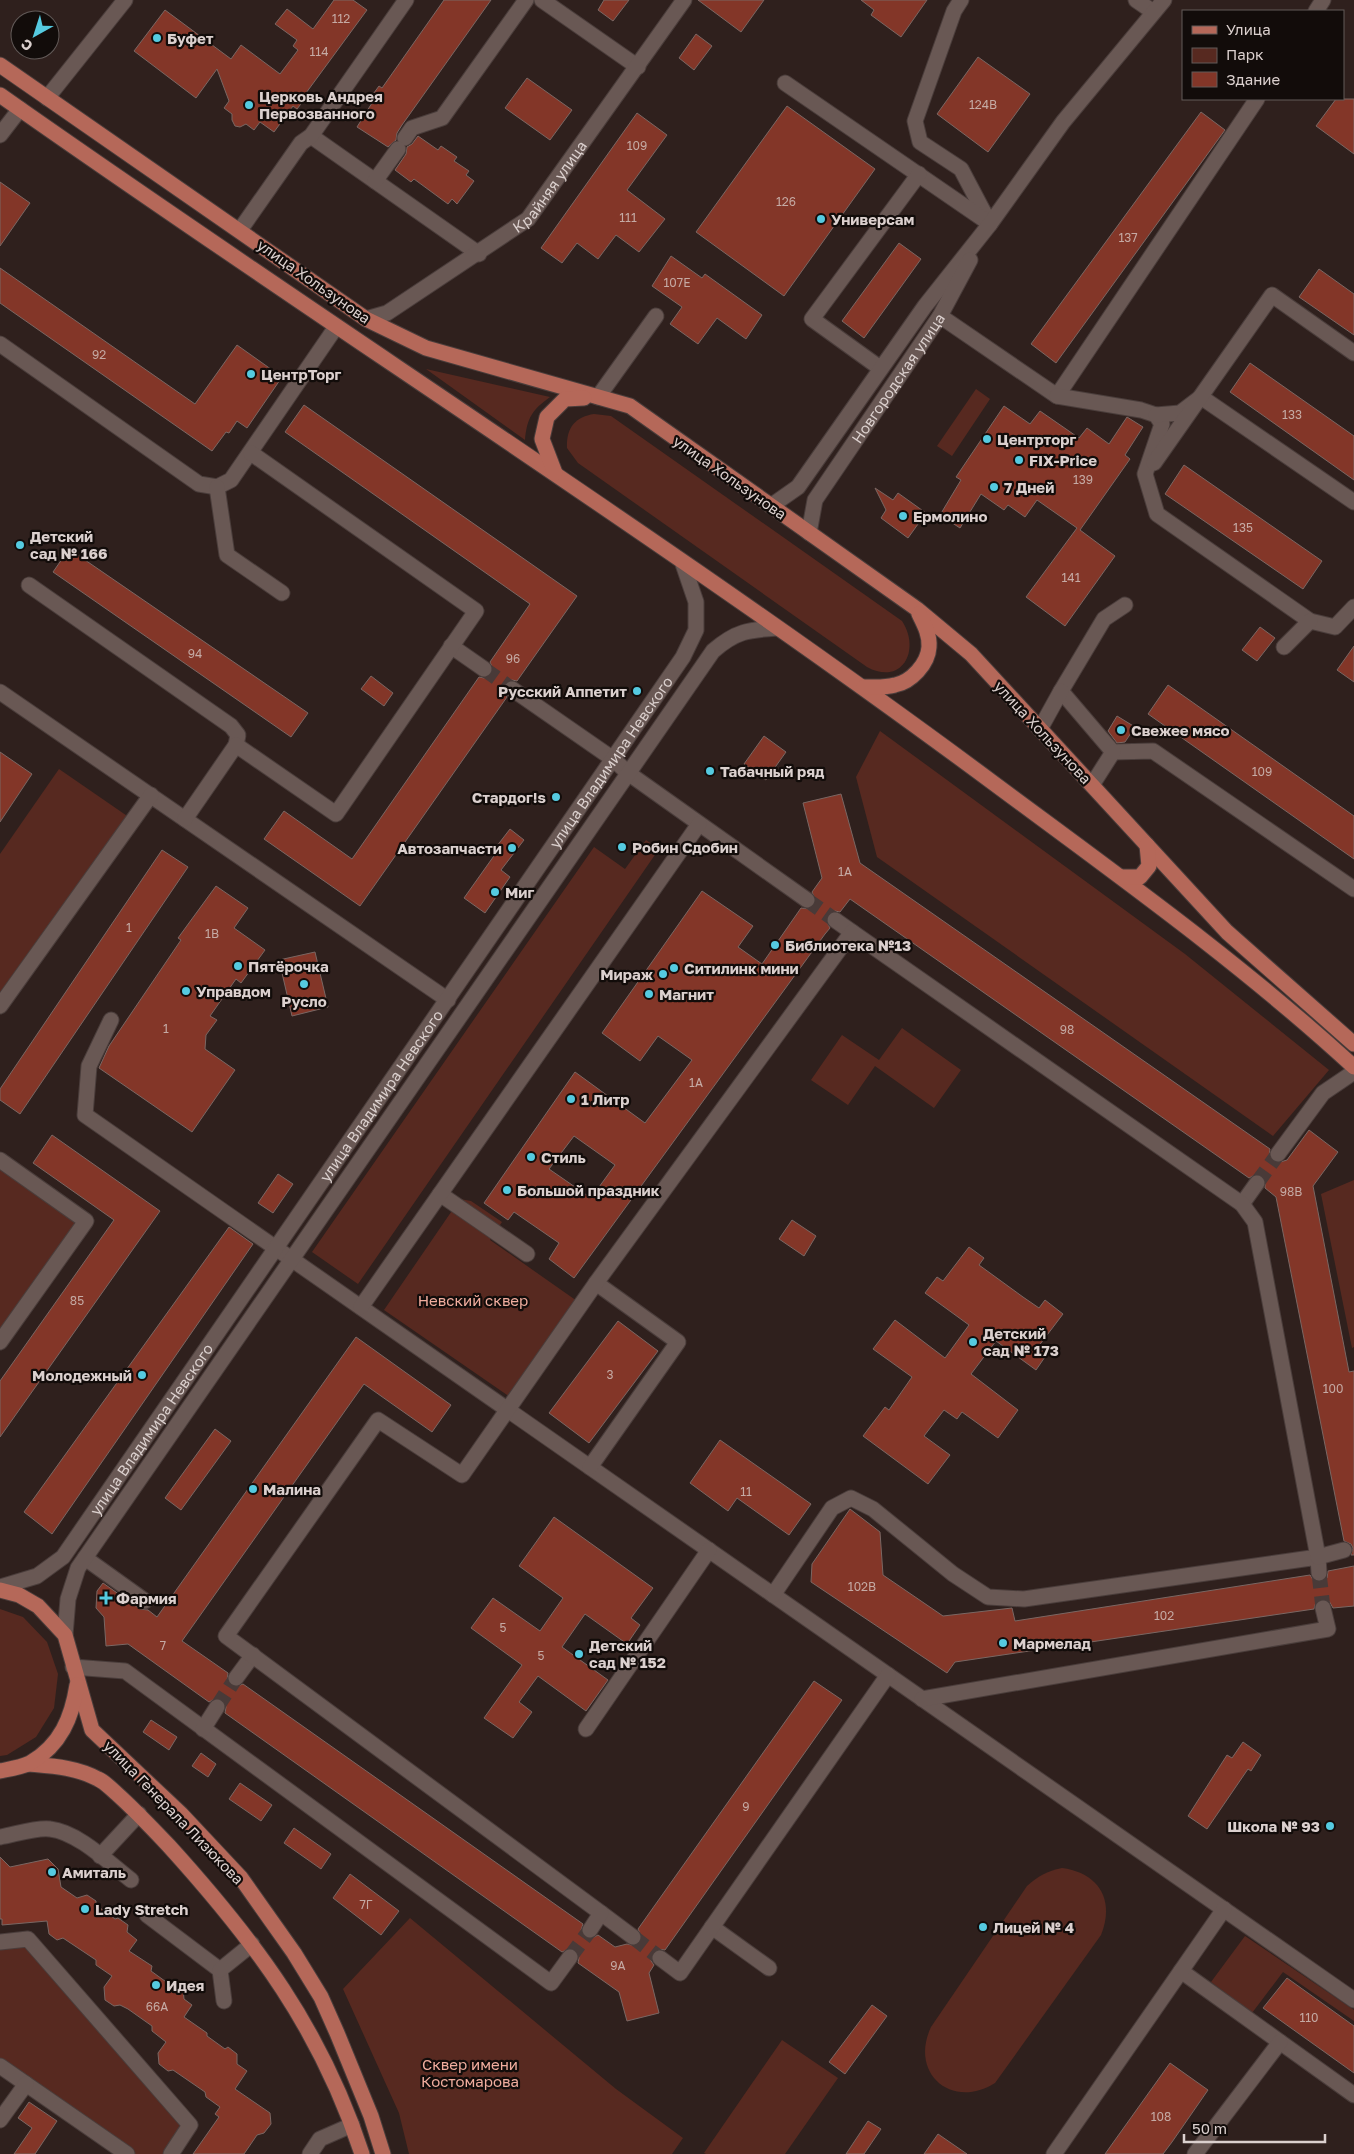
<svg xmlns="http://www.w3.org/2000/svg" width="1354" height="2154" font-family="'Golos Text',sans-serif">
<rect width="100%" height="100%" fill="#2f201d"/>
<g fill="#572920">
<path d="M426 369 550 397C532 410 527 418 525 440Z"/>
<polygon points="976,389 990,399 952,456 937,446"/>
<path d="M594 414 611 416 902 621C921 650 902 686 867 667L578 463 567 448C566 428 575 417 594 414Z"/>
<polygon points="880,731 1185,954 1329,1070 1273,1136 877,857 856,777"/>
<polygon points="59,769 133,820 0,1006 0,854"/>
<polygon points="646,840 659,849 358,1284 312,1252 594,847 625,869"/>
<polygon points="902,1028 961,1070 934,1108 875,1066 848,1105 811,1080 842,1035 879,1060"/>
<polygon points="0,1160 86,1221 0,1342"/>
<polygon points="1354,1180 1354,1347 1352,1348 1321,1194"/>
<polygon points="460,1199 471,1201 502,1222 490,1240 577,1301 510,1397 384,1310"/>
<polygon points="0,1609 23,1617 47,1642 58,1674 54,1708 36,1737 7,1755 0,1756"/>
<path d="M1062 1868C1099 1873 1115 1900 1101 1935L995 2083C952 2110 909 2074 931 2027L1027 1886C1038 1876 1047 1871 1062 1868Z"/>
<polygon points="410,1918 616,2089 683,2138 672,2154 409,2154 399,2113 343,1989"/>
<polygon points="1245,1936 1354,2010 1354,2021 1283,1972 1252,2013 1211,1982"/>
<polygon points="28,1939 190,2125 171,2154 127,2154 0,2066 0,1942"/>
<polygon points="782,2040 838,2078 785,2154 706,2154 704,2153"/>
</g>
<g fill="#833628" stroke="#7a6763" fill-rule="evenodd">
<polygon points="334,0 353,0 367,10 306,93 308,95 297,109 293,106 274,132 260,122 254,130 246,124 240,127 235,126 232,120 232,114 224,108 229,101 217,69 196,98 134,51 165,10 231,59 241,45 280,74 298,50 293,46 297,40 275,24 287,9 313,29"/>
<polygon points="444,0 491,0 402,125 397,133 396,140 388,147 357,127 372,103 368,101 379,86 382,88"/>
<polygon points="604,0 629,0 613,21 598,10"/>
<polygon points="698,0 764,0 741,32"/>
<polygon points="861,0 927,0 901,37 871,15 874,10"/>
<polygon points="696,34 712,46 694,70 679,58"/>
<polygon points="978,57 1030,94 988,152 937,114"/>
<polygon points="527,78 572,110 550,140 505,108"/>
<polygon points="1336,99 1354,99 1354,154 1316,126"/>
<polygon points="787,106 875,169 784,296 696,232"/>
<polygon points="1201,112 1225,130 1056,363 1031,344"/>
<polygon points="637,113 667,135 627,190 665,219 639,252 616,235 598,259 577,243 562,263 541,248"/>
<polygon points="418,136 438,150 441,146 457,157 454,161 469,171 466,175 474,181 457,204 452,199 448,204 414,179 411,182 395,170 406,154 407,147 412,144"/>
<polygon points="0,182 30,203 0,246"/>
<polygon points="899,243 921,259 864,338 842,321"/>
<polygon points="671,256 702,278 705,274 762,315 746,339 717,318 698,344 670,324 682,307 652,286"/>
<polygon points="0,268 195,404 237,345 282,377 247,428 237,421 229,433 226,432 212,451 0,303"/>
<polygon points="1319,269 1354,294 1354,335 1299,297"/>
<polygon points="1250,363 1354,436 1354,480 1230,392"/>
<polygon points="304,405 577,596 517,681 512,680 505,683 503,689 507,697 360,906 264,839 284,811 352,859 479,677 484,678 491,675 493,669 490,662 530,604 285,432"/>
<polygon points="1004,406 1030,424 1040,411 1079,438 1087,428 1109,444 1127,417 1143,427 1125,455 1130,459 1080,530 1115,556 1065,626 1026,597 1077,528 1037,500 1025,517 1008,505 1004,510 981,494 960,528 940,515 961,480 956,477"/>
<polygon points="1184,465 1322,561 1303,589 1165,494"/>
<polygon points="875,488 893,500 898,493 926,513 908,538 881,518 886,510"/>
<polygon points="69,549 308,713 291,737 53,572"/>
<polygon points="1260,627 1275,638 1257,661 1242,650"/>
<polygon points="1354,646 1354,682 1337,670"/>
<polygon points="371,676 393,693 384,706 361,689"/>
<polygon points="1168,685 1354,816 1354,859 1148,714"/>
<polygon points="1117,716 1135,727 1125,742 1117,743 1108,731"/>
<polygon points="764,736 786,752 766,780 744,764"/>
<polygon points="0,752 32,774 0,822"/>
<path d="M841 794 860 863 1270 1149 1269 1157 1273 1162 1277 1163 1287 1160 1309 1130 1338 1152 1313 1186 1349 1372 1354 1371V1555H1351L1353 1548 1351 1544 1344 1541 1276 1197 1265 1188V1179L1257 1174 1249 1178 850 899 840 912 835 911 828 914 826 920 830 928 825 934 574 1278 549 1259 559 1243 514 1212 508 1220 484 1203 575 1072 645 1123 692 1060 658 1036 640 1061 602 1033 702 891 753 926 738 947 762 964 801 908 810 909 816 901 812 892 822 878 803 803ZM574 1136 615 1165 591 1198 549 1169Z"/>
<polygon points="510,829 524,840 501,870 510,877 485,913 464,898 496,853 493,851"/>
<polygon points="162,850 188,867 20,1114 0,1100 0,1089"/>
<polygon points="216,886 248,908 234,928 265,950 241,983 236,979 210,1016 217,1020 206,1035 205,1049 235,1070 192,1132 99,1068 109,1046 181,940 178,938"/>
<polygon points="315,952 328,1007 292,1016 279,960"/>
<polygon points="52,1135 160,1211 0,1437 0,1381 114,1220 33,1163"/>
<polygon points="278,1174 293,1184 273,1213 258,1203"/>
<polygon points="792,1220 816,1236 804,1256 779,1239"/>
<polygon points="229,1227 253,1244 52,1534 24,1512"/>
<polygon points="969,1247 984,1258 979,1265 1023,1297 1039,1308 1045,1300 1063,1314 1038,1347 1047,1354 1036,1370 996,1341 971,1374 1018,1410 998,1438 962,1412 957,1419 944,1410 924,1436 950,1455 928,1484 863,1436 885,1407 889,1410 912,1377 873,1349 895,1320 945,1358 969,1325 925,1293 937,1277 943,1281"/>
<polygon points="618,1321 658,1351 589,1443 549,1413"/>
<polygon points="356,1337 451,1405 432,1432 364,1384 182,1641 228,1673 227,1681 230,1685 235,1687 243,1684 583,1924 581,1930 585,1938 590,1939 598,1935 615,1947 627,1944 636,1946 640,1943 642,1938 638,1929 814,1681 842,1700 665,1950 657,1949 652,1953 651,1961 654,1965 649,1973 659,2013 627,2021 619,1992 578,1963 579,1958 576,1950 571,1948 562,1952 225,1713 226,1707 222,1699 217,1698 209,1702 128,1644 106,1646 104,1617 96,1608 97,1591 103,1583 140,1609 148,1610 157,1617"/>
<polygon points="215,1429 231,1441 181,1510 165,1498"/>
<polygon points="720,1440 811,1504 789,1535 737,1498 728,1511 690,1483"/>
<polygon points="850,1509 880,1532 883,1575 943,1616 1012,1608 1015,1621 1310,1575 1314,1581 1320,1582 1327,1578 1328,1571 1354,1566 1354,1606 1333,1608 1329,1601 1321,1599 1316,1602 1314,1609 955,1662 947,1673 811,1582 812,1564"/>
<polygon points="554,1517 653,1588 631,1618 640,1625 627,1644 585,1614 562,1647 608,1680 586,1711 538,1676 519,1702 532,1712 513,1738 484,1718 522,1665 471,1628 493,1598 540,1631 563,1598 519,1566"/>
<polygon points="151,1720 177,1737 169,1750 143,1732"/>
<polygon points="1243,1742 1261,1755 1251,1771 1248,1769 1207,1829 1188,1816 1227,1755 1232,1758"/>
<polygon points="201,1753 216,1764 208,1777 192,1766"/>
<polygon points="240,1783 272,1805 261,1821 229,1799"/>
<polygon points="294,1828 331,1854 321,1869 284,1843"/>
<polygon points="0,1857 10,1867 48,1859 58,1869 61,1887 77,1898 87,1895 96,1901 96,1905 115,1919 118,1918 128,1925 127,1932 137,1940 129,1951 152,1966 151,1971 169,1984 174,1982 183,1989 184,1999 192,2005 184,2017 207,2033 207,2036 225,2049 228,2047 237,2054 237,2064 247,2071 235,2089 270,2113 271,2124 264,2133 257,2135 244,2154 193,2154 219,2117 215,2114 220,2107 206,2097 205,2092 173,2070 168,2071 159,2064 158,2053 166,2042 152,2031 152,2026 128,2009 120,2005 114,2006 105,2000 104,1987 112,1976 96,1965 96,1960 63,1938 57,1940 49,1934 47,1921 2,1925 2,1919 0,1919"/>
<polygon points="350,1874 399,1911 381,1935 333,1898"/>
<polygon points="1287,1978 1354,2026 1354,2073 1263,2008"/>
<polygon points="872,2005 887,2016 845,2074 829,2062"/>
<polygon points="1170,2063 1208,2090 1172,2142 1163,2154 1105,2154"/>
<polygon points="29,2102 57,2121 35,2154 14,2154 32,2128 18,2118"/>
<polygon points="868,2121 881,2129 864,2154 846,2154"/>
<polygon points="938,2134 967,2154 924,2154"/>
</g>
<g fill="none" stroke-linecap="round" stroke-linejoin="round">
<g stroke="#493a38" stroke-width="15" stroke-dasharray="15 8" stroke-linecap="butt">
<polyline points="484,669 512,689"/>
<polyline points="807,900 835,920"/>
<polyline points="1257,1183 1278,1154"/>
<polyline points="1319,1573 1323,1608"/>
<polyline points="217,1707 236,1678"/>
<polyline points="633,1937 660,1958"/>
<polyline points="570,1957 590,1930"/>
</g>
<defs>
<g id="minor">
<polyline points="542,0 638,67"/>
<polyline points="961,0 954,11 915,121 920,142 961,169 990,224"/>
<polyline points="1136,0 1152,11"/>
<polyline points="1316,11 1323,0"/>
<polyline points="785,83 986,221"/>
<polyline points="47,98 125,0"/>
<polyline points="0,135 20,109"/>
<polyline points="311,136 479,254"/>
<polyline points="405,138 412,128 442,118 526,0"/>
<polyline points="375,181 398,149"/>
<polyline points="240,230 301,143 311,136 406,0"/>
<polyline points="940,316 1057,396 1257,99"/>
<path id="s1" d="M366 319 387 313 528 219 684 0"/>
<polyline points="0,344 199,484 217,487 231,480 336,327"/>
<polyline points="880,368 812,319 919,174"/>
<polyline points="1057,396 1141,410 1156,415 1162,424 1145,474 1157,514 1310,621 1335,627 1354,607"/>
<polyline points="598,397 656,316"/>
<polyline points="1156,415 1180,413 1201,397 1354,502"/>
<polyline points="1154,463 1272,295 1354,353"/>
<polyline points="217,487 227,555 282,593"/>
<polyline points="771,506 798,487 925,306 990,224 1063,122 1164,0"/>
<path id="s2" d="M809 533 815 500 940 316 970 260"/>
<polyline points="29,585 231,726 238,735 236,745"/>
<polyline points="1125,605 1104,619 1061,691 1113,752 1153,751 1354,889"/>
<polyline points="451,646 484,669"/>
<polyline points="1284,647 1310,621"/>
<polyline points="512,689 613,759 628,773 807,900"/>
<polyline points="0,692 448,1000"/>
<polyline points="1040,729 1061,691"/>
<polyline points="1092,785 1113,752"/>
<polyline points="185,819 236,745 336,814 476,611 251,453"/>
<polyline points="835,920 852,932"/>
<polyline points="0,1006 151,795"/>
<polyline points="111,1020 89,1066 85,1115 1354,2000"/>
<polyline points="1278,1154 1323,1093 1354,1072"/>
<polyline points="0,1160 86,1221 0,1342"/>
<polyline points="440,1194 527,1254"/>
<polyline points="1242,1204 1257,1183"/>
<polyline points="361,1307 699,824"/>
<polyline points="590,1467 678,1342 596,1283"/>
<polyline points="85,1558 145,1601"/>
<path id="s3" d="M0 1587 37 1576 63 1557 683 657 696 630V602L683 564"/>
<polyline points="773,1595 832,1508 851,1498 873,1509 953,1574 988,1597 1024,1599 1318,1557 1319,1573"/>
<path d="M65 1635 68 1599 78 1568 713 651C736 631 748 630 777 628"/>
<polyline points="73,1667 125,1671 551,1983 570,1957"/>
<polyline points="236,1678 253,1655"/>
<polyline points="922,1699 1328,1629 1323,1608"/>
<polyline points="203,1729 217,1707"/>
<polyline points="586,1729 709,1550"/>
<path d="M0 1837C13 1835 37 1827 50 1829 78 1832 109 1863 131 1880"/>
<polyline points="100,1856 139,1814"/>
<polyline points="601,1913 633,1937"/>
<polyline points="147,1915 220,1970 224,2001"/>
<polyline points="712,1927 769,1968"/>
<polyline points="590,1930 601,1913 226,1636 378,1420 462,1475 596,1283 852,932 1242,1204 1255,1222 1318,1557 1344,1550"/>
<polyline points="0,1942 28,1939 190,2125 171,2154"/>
<polyline points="660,1958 680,1973 888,1675"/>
<polyline points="220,1970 252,1944"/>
<polyline points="1181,1971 1354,2095"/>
<polyline points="0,2066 127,2154"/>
<polyline points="0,2120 26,2084"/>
<polyline points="310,2154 320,2139 352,2125"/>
<polyline points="1054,2154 1224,1909"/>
<polyline points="1195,2154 1280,2042"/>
</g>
<g id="major">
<polyline points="0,65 366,319 426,348 630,406 917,609 971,654 1227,932 1354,1044"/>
<path d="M0 95C329 327 669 542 992 782 1116 874 1241 963 1354 1067"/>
<polyline points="555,473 542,439 547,417 565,399 584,398"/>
<path d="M864 687C874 687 885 688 895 685 911 682 928 664 929 647 930 635 924 624 919 614"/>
<polyline points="1121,877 1140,877 1149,866 1147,845"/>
<polyline points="0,1590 19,1595 38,1606 65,1635 92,1730 181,1814 241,1878 294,1953 321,1997 337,2033 371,2116 383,2154"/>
<path d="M29 1764C52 1766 76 1767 98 1779 105 1782 110 1788 116 1793 135 1810 152 1828 169 1846 256 1942 321 2029 362 2154"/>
<path d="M0 1771C10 1769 22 1767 30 1763 61 1745 72 1717 77 1685"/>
</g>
</defs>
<use href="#minor" stroke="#4a3d3b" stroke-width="17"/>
<use href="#major" stroke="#4a3d3b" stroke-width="17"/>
<use href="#minor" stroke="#695854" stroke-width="15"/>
<use href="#major" stroke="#b56859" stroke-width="15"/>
</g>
<g fill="#55cae0" stroke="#120c0a" stroke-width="2">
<circle cx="157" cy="38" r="5"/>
<circle cx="249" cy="105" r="5"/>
<circle cx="821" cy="219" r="5"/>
<circle cx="251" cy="374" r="5"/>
<circle cx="987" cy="439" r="5"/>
<circle cx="1019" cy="460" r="5"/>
<circle cx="994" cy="487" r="5"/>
<circle cx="903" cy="516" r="5"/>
<circle cx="20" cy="545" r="5"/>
<circle cx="637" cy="691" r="5"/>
<circle cx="1121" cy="730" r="5"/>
<circle cx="710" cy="771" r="5"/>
<circle cx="556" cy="797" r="5"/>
<circle cx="622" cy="847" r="5"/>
<circle cx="512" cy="848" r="5"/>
<circle cx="495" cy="892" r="5"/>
<circle cx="775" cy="945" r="5"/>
<circle cx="238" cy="966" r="5"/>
<circle cx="674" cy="968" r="5"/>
<circle cx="663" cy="974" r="5"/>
<circle cx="304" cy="984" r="5"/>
<circle cx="186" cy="991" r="5"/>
<circle cx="649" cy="994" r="5"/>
<circle cx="571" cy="1099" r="5"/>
<circle cx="531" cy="1157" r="5"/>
<circle cx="507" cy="1190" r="5"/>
<circle cx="973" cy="1342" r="5"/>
<circle cx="142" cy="1375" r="5"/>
<circle cx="253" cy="1489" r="5"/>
<path d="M103.5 1590.5h5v5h5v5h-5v5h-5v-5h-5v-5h5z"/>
<circle cx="1003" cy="1643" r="5"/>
<circle cx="579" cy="1654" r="5"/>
<circle cx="1330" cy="1826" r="5"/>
<circle cx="52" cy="1872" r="5"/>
<circle cx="85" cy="1909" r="5"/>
<circle cx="983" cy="1927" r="5"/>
<circle cx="156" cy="1985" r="5"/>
</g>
<g text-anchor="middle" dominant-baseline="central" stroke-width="4.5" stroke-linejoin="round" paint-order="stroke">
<g font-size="12" fill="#c5aaa4">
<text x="341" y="18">112</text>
<text x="319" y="51">114</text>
<text x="983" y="104">124В</text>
<text x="637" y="145">109</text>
<text x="786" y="201">126</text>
<text x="628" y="217">111</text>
<text x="1128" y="237">137</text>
<text x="677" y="282">107Е</text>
<text x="99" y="354">92</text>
<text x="1292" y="414">133</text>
<text x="1083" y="479">139</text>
<text x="1243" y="527">135</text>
<text x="1071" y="577">141</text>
<text x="195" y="653">94</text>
<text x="513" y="658">96</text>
<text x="1262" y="771">109</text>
<text x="845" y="871">1А</text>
<text x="129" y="927">1</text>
<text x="212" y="933">1В</text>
<text x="166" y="1028">1</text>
<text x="1067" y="1029">98</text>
<text x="696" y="1082">1А</text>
<text x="1291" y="1191">98В</text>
<text x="77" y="1300">85</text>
<text x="610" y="1374">3</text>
<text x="1333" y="1388">100</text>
<text x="746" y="1491">11</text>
<text x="862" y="1586">102В</text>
<text x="1164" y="1615">102</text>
<text x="503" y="1627">5</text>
<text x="163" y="1645">7</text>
<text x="541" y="1655">5</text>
<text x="746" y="1806">9</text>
<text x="366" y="1904">7Г</text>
<text x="618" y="1965">9А</text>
<text x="157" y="2006">66А</text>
<text x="1309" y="2017">110</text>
<text x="1161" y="2116">108</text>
</g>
<g font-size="15" font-weight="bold" fill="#dbd0ce" stroke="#120c0a" text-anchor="start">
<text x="167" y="38">Буфет</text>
<text x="259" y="96">Церковь Андрея<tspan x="259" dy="17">Первозванного</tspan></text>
<text x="831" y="219">Универсам</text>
<text x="261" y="374">ЦентрТорг</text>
<text x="997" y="439">Центрторг</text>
<text x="1029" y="460">FIX-Price</text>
<text x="1004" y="487">7 Дней</text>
<text x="913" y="516">Ермолино</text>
<text x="30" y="536">Детский<tspan x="30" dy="17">сад № 166</tspan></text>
<text x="627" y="691" text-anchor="end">Русский Аппетит</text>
<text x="1131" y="730">Свежее мясо</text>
<text x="720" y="771">Табачный ряд</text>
<text x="546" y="797" text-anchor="end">Стардог!s</text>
<text x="632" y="847">Робин Сдобин</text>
<text x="502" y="848" text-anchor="end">Автозапчасти</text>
<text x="505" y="892">Миг</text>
<text x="785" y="945">Библиотека №13</text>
<text x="248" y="966">Пятёрочка</text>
<text x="684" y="968">Ситилинк мини</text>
<text x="653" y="974" text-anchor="end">Мираж</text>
<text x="196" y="991">Управдом</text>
<text x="659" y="994">Магнит</text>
<text x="304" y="1001" text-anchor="middle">Русло</text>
<text x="581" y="1099">1 Литр</text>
<text x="541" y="1157">Стиль</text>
<text x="517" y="1190">Большой праздник</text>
<text x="983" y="1333">Детский<tspan x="983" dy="17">сад № 173</tspan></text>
<text x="132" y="1375" text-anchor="end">Молодежный</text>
<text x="263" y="1489">Малина</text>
<text x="116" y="1598">Фармия</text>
<text x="1013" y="1643">Мармелад</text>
<text x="589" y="1645">Детский<tspan x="589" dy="17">сад № 152</tspan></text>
<text x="1320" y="1826" text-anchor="end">Школа № 93</text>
<text x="62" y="1872">Амиталь</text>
<text x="95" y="1909">Lady Stretch</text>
<text x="993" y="1927">Лицей № 4</text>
<text x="166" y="1985">Идея</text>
</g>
<g font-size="15" fill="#dbd0ce" stroke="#120c0a">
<text stroke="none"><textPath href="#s1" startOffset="230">Крайняя улица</textPath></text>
<text transform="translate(314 281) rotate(35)">улица Хользунова</text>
<text stroke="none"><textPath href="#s2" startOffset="181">Новгородская улица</textPath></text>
<text transform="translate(730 477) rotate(35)">улица Хользунова</text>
<text transform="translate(1043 732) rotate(47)">улица Хользунова</text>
<text stroke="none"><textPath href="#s3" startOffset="1036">улица Владимира Невского</textPath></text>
<text stroke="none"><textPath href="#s3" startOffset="631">улица Владимира Невского</textPath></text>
<text stroke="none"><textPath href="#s3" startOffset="226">улица Владимира Невского</textPath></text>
<text transform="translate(174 1812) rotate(46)">улица Генерала Лизюкова</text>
</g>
<g font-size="15" fill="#f1ad9e" stroke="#120c0a">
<text x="473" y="1300">Невский сквер</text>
<text x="470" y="2064">Сквер имени<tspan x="470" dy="17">Костомарова</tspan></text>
</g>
</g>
<rect x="1182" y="10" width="162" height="90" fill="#120c0a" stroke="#625a58"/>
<rect x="1192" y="26" width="25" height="8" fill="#b56859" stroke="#625a58"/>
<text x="1226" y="35" font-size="15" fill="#dbd0ce">Улица</text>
<rect x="1192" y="48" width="25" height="15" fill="#572920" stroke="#625a58"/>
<text x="1226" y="60" font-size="15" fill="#dbd0ce">Парк</text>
<rect x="1192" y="72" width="25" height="15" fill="#833628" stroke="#625a58"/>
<text x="1226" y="85" font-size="15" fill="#dbd0ce">Здание</text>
<g transform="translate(35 35) rotate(219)"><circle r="24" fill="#120c0a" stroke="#625a58"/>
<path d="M0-4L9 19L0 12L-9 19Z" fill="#55cae0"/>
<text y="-8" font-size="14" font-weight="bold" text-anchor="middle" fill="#dbd0ce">С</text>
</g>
<path d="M1184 2134v8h141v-8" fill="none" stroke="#dbd0ce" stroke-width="2.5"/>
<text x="1192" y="2134" font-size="15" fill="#dbd0ce" stroke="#120c0a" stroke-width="4" paint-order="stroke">50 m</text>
</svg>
